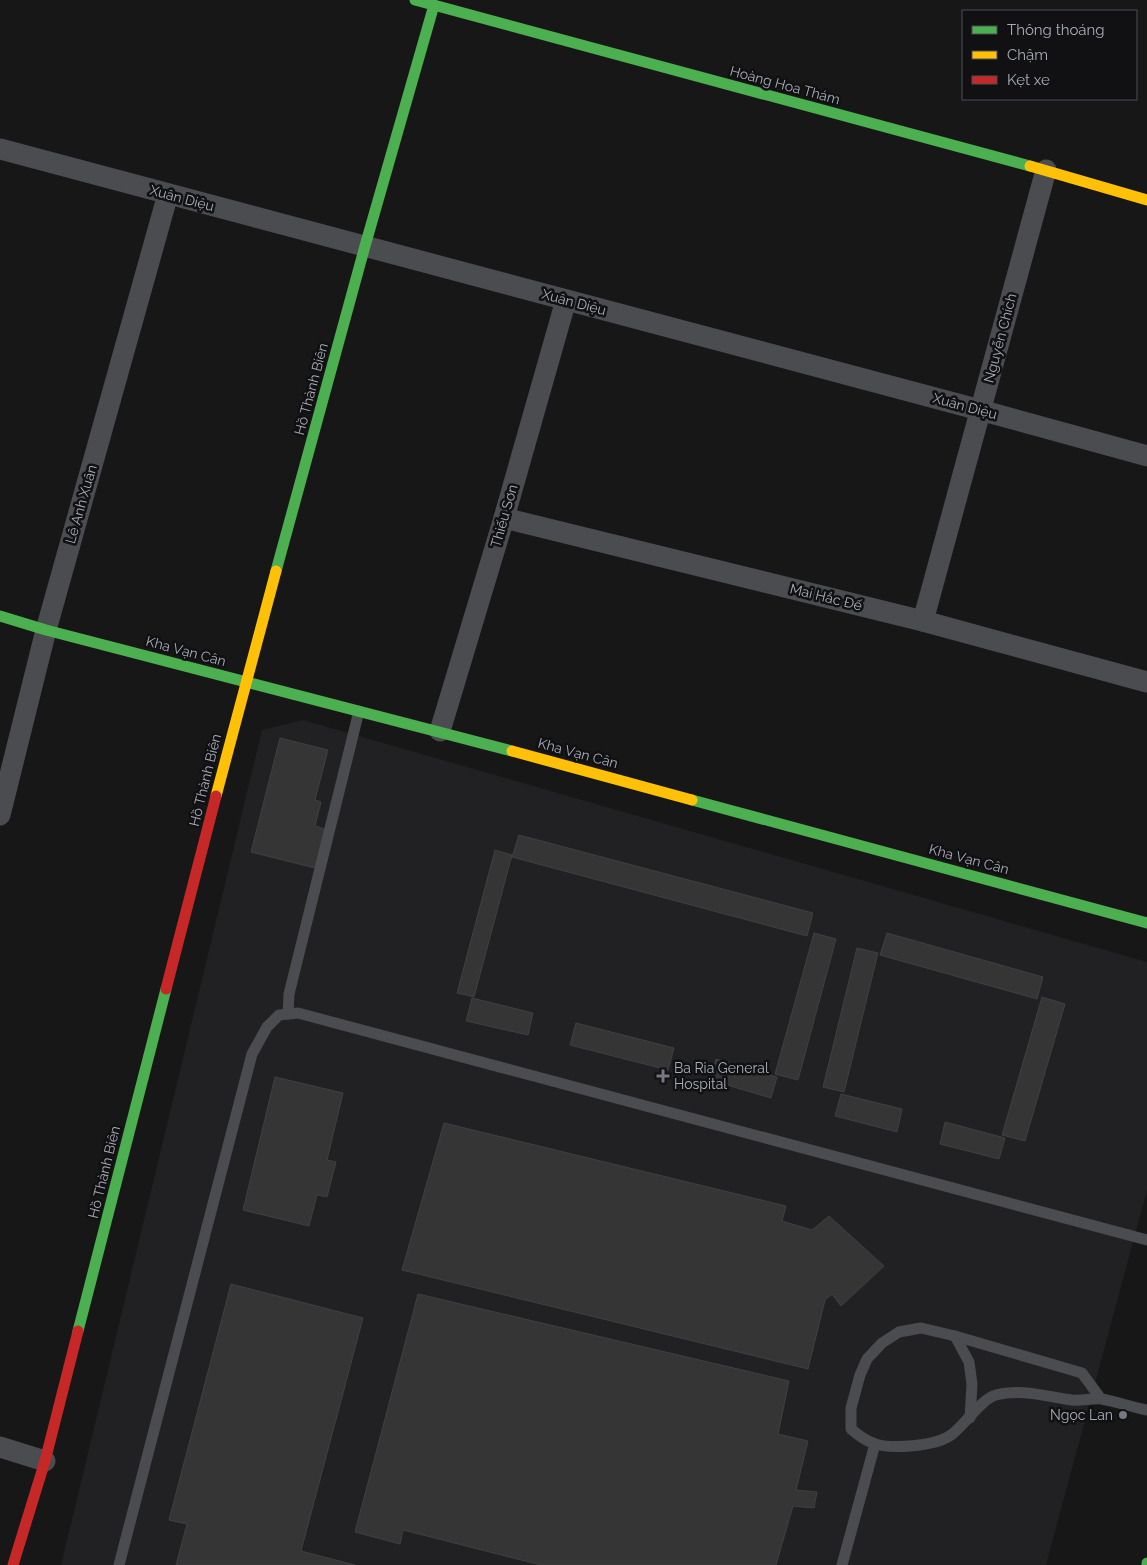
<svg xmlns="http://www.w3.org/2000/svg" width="1147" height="1565" font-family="Raleway,sans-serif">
<rect width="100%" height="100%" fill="#171717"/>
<polygon fill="#212123" points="303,720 1147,962 1147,1190 1046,1565 61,1565 262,730"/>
<g fill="#353536" stroke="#3f4043">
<polygon points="280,738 328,750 315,800 321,802 315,826 325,829 315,868 251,852"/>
<polygon points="519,835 813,913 807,936 512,857"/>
<polygon points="495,850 512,855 474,997 457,993"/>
<polygon points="814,933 836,939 798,1080 775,1074"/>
<polygon points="887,933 1043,977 1037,999 880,955"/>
<polygon points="857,948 878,953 844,1092 823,1087"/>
<polygon points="1042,997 1065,1004 1025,1141 1002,1135"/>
<polygon points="472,998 533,1013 528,1035 466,1021"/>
<polygon points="576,1023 674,1048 668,1070 570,1045"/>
<polygon points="716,1059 777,1077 771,1098 710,1080"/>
<polygon points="275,1077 343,1093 327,1160 336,1162 327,1197 317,1195 309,1226 243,1210"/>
<polygon points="841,1094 902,1109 897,1132 835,1116"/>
<polygon points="945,1122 1005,1138 999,1159 940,1144"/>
<polygon points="444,1123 786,1206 782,1221 812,1230 829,1216 884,1266 841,1306 832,1294 825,1300 808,1369 402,1270"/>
<polygon points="231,1284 363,1318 301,1551 355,1565 176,1565 187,1524 169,1520"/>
<polygon points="418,1294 789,1381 778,1434 808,1441 796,1490 817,1492 814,1508 793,1506 776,1565 541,1565 403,1530 400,1544 355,1532"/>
</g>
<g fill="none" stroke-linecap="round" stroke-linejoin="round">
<g stroke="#4b4c50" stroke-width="11">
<polyline points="288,1014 289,994 359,711"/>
<polyline points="955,1336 969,1362 972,1384 970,1418"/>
<path d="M1101 1399 1082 1373 955 1336 921 1328 899 1332 882 1343 867 1359 860 1375 851 1408V1429C858 1435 864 1440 873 1443 890 1450 936 1446 951 1435 965 1425 981 1399 996 1395 1021 1388 1048 1397 1072 1400 1082 1401 1093 1398 1102 1399 1117 1402 1132 1407 1147 1410"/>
<polyline points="119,1565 252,1054 267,1027 279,1015 298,1013 1147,1240"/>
<polyline points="842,1565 875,1444"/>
</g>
<g stroke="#4b4c50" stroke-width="21">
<polyline points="0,149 980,410 1147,456"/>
<polyline points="504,518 923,621 1147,682"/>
<polyline points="923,621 1046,170"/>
<polyline points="440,731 504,518 566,300"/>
<polyline points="0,815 46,630 168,194"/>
<polyline points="0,1447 45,1461"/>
</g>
<g stroke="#4caf50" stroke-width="11">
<polyline points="415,0 1030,166"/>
<polyline points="276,571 365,246 434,5"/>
<polyline points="0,616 46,630 512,751"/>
<polyline points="692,800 1147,923"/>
<polyline points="78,1331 166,989"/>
<polyline points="1147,1563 1147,1565"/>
</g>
<g stroke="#ffc107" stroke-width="11">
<polyline points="1030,166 1147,200"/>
<polyline points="512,751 692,800"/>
<polyline points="216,796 276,571"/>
</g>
<g stroke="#c62828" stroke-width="11">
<polyline points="166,989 216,796"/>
<polyline points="13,1565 45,1461 78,1331"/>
</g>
</g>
<g fill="#757880" stroke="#111113" stroke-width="2">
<path d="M660.5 1068.5h5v5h5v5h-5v5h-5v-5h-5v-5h5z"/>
<circle cx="1123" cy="1415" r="5"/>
</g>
<g text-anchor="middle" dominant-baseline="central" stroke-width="5" stroke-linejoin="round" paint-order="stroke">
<g font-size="14" fill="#a8adb8" stroke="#111113">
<text transform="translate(785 85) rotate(15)">Hoàng Hoa Thám</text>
<text transform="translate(182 198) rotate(15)">Xuân Diệu</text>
<text transform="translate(574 302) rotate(15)">Xuân Diệu</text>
<text transform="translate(1000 338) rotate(-75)">Nguyễn Chích</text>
<text transform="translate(311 389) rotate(-75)">Hồ Thành Biên</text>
<text transform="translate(965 406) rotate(15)">Xuân Diệu</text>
<text transform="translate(81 504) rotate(-74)">Lê Anh Xuân</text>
<text transform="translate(504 516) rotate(-74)">Thiếu Sơn</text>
<text transform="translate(826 597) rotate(14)">Mai Hắc Đế</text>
<text transform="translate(186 651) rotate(15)">Kha Vạn Cân</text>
<text transform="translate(578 753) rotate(15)">Kha Vạn Cân</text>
<text transform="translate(205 780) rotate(-76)">Hồ Thành Biên</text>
<text transform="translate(969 859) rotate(15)">Kha Vạn Cân</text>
<text transform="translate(104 1172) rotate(-76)">Hồ Thành Biên</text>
</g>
<g font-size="14" fill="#a8adb8" stroke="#111113" text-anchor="start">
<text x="674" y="1068">Ba Ria General<tspan x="674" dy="16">Hospital</tspan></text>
<text x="1113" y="1415" text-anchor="end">Ngọc Lan</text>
</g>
</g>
<rect x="962" y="10" width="175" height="90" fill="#111113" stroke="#4d4f55"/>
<rect x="972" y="26" width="25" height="8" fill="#4caf50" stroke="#4d4f55"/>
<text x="1007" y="35" font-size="15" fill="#a8adb8">Thông thoáng</text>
<rect x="972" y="51" width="25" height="8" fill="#ffc107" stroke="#4d4f55"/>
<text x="1007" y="60" font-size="15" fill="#a8adb8">Chậm</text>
<rect x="972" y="76" width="25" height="8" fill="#c62828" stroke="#4d4f55"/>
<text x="1007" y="85" font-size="15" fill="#a8adb8">Kẹt xe</text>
</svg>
